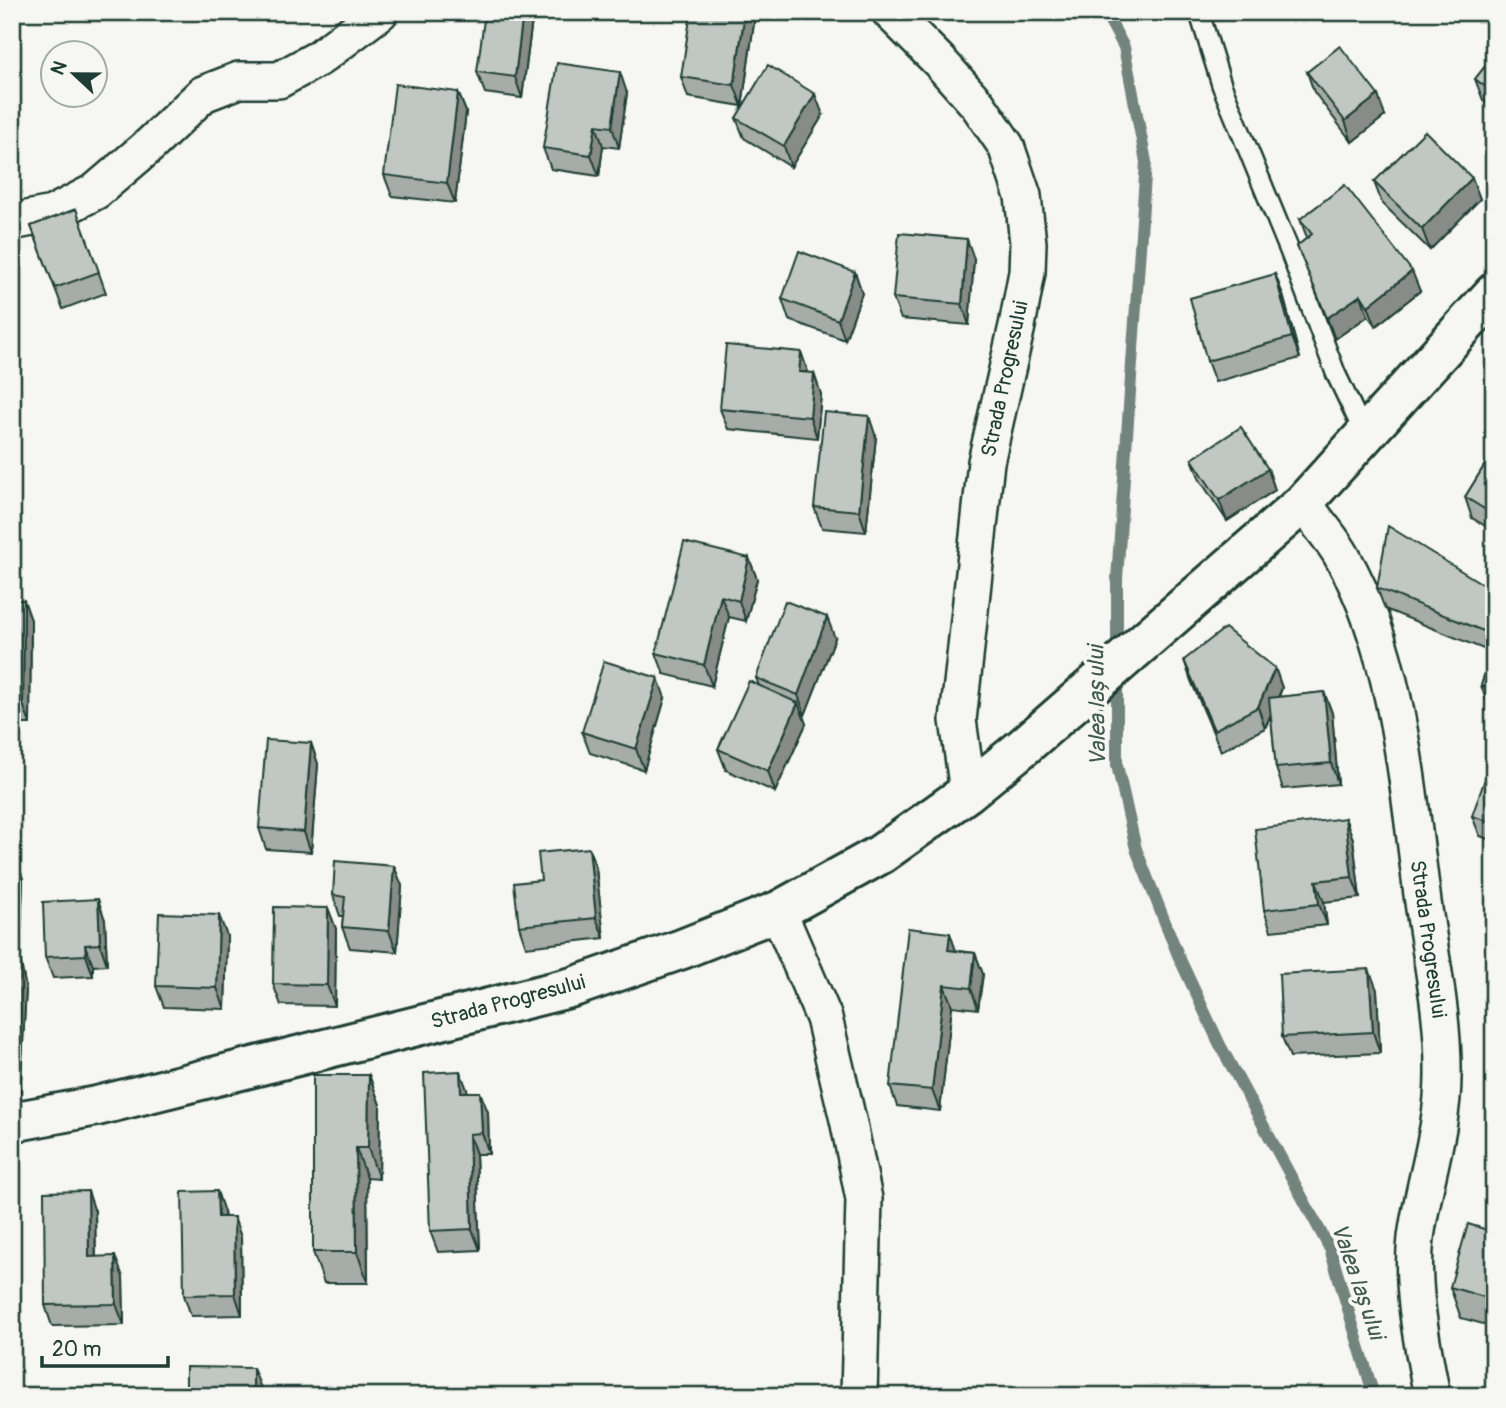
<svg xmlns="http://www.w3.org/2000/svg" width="1506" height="1408" font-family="Pangolin,sans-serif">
<rect width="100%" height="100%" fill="#f6f6f2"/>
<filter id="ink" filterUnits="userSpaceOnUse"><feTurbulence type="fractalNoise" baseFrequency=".0143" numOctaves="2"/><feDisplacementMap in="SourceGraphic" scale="14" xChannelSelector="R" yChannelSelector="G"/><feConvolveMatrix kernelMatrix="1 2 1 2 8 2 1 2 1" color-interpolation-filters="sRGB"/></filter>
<g filter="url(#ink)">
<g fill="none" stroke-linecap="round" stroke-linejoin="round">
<g stroke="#72847d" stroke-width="12">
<polyline points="1105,12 1124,47 1146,162 1117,579 1117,655"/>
<polyline points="1117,677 1117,765 1136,849 1178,955 1220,1045 1330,1249 1374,1396"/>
</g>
<defs>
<polyline id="service" points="1199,12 1222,86 1290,252 1336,374 1365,435"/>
<g id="minor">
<polyline points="890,12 939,61 978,105 1006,146 1023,196 1028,243 1027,272 1017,326 986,462 964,666 958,720 968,792"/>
<polyline points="12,222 52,214 96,191 151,144 203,94 239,80 279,80 319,58 380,12"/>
<path d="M1303 503C1316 521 1333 539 1343 558 1399 657 1408 791 1423 902 1431 959 1444 1018 1443 1076 1443 1130 1423 1184 1416 1238 1410 1286 1423 1348 1432 1396"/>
<polyline points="778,911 824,1018 849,1124 864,1199 859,1396"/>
</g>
<polyline id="tertiary" points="12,1122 97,1106 573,987 682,949 778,911 881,854 968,792 1022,748 1303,503 1494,293"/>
</defs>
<use href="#service" stroke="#1f3d34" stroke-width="23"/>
<use href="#minor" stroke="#1f3d34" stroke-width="40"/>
<use href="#tertiary" stroke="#1f3d34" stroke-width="44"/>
<use href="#service" stroke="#f6f6f2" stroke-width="18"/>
<use href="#minor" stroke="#f6f6f2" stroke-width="35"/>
<use href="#tertiary" stroke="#f6f6f2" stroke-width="38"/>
</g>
<g fill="#a6aca8" stroke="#1f3d34" stroke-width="2">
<polygon points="533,12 522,98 485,93 477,72"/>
<polygon points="755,16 742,106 688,97 681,77"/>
<polygon points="1494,55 1494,108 1483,100 1475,79"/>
<polygon points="1307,72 1385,116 1352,142 1314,92"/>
<polygon points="458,92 466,112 455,203 392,196 384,175"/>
<polygon points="627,93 619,148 603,146 599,176 551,169 543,148"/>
<polygon points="823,115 791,167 744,138 736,118"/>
<polygon points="1472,178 1480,199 1430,250 1382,203 1374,182"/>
<polygon points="76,209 106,293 63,309 31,226"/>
<polygon points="1300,219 1420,291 1376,326 1368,316 1335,339 1297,246 1307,238"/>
<polygon points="974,259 969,325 901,319 893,298"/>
<polygon points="855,272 862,293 845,340 789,320 782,299"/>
<polygon points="1275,274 1283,295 1300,358 1215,382 1207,361"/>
<polygon points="801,352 808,372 821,394 817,438 728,429 720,409"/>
<polygon points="876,437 866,532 822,528 814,507"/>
<polygon points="1494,450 1494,531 1472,518 1465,497"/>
<polygon points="1192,459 1268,469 1275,490 1227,521 1200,480"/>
<polygon points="749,558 757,579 746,621 729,617 712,686 664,674 656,653"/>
<polygon points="1377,588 1494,591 1494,708 1489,707 1481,686 1491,652 1385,609"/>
<polygon points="12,600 31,620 30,724 12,724"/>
<polygon points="835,638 805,715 802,714 806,724 775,792 726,770 718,749 759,686 756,678"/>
<polygon points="1184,660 1275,668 1282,688 1279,697 1324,692 1332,713 1338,784 1283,789 1276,768 1271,715 1265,728 1221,751 1191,681"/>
<polygon points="665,698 644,770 590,753 582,732"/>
<polygon points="311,743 318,764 311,852 266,849 259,828"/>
<polygon points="1494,782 1494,841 1480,836 1472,816"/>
<polygon points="1345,818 1353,839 1360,898 1324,902 1327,925 1271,931 1264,910"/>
<polygon points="12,848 23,879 20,959 26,989 20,1097 12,1098"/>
<polygon points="394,866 402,886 397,952 350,948 342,927 343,916 340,916 333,895"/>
<polygon points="596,868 604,938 526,947 519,926 541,880"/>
<polygon points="328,908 336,929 335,1006 281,1005 273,984"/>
<polygon points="105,920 107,965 93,966 93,976 53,978 45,957"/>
<polygon points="227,936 225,1009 164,1007 156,986"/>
<polygon points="956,951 975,953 983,974 978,1009 952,1006 940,1111 897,1106 890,1086"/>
<polygon points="1377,990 1380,1053 1290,1057 1282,1037"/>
<polygon points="369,1075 380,1105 379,1179 367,1178 368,1283 324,1283 313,1252"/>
<polygon points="468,1092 488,1112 489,1154 476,1154 480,1250 438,1252 430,1231"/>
<polygon points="95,1212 96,1257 123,1277 124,1325 52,1326 45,1305"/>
<polygon points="224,1212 225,1217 241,1237 242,1315 191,1316 184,1295"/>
<polygon points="1494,1232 1494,1327 1461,1318 1450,1287"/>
</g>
<g fill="#878c88" stroke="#1f3d34" stroke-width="2">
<polygon points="523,12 533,12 522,98 515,77"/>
<polygon points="745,12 754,12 755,16 742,106 734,85"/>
<polygon points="620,72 627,93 619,148 612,127"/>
<polygon points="458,92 466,112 455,203 447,183"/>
<polygon points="815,94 823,115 791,167 784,146"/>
<polygon points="1378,95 1385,116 1352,142 1345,121"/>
<polygon points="596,125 603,146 599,176 591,155"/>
<polygon points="1472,178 1480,199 1430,250 1422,229"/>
<polygon points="967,239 974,259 969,325 962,304"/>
<polygon points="1412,271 1420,291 1376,326 1368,306"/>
<polygon points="855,272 862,293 845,340 838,320"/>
<polygon points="1275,274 1283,295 1300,358 1292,337"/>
<polygon points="1361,295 1368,316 1335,339 1327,318"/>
<polygon points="801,352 808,372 799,372"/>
<polygon points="814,373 821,394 817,438 810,417"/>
<polygon points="869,416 876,437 866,532 859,511"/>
<polygon points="1268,469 1275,490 1227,521 1219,500"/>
<polygon points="749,558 757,579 746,621 739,601"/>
<polygon points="721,596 729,617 712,686 704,665"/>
<polygon points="24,600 31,620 30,724 23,704"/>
<polygon points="827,617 835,638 805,715 798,695"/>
<polygon points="1494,617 1494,650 1488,633"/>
<polygon points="1275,668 1282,688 1265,728 1258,707"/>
<polygon points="658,678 665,698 644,770 636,749"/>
<polygon points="1324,692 1332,713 1338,784 1331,763"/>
<polygon points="798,703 806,724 775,792 768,771"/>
<polygon points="311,743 318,764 311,852 304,832"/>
<polygon points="1345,818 1353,839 1360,898 1352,877"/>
<polygon points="12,848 23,879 20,959 26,989 20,1097 12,1075"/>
<polygon points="589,848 596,868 604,938 596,918"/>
<polygon points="394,866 402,886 397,952 389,931"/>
<polygon points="1316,881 1324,902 1327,925 1319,904"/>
<polygon points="98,899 105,920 107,965 100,944"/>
<polygon points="328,908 336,929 335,1006 327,985"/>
<polygon points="219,915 227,936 225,1009 217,988"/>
<polygon points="950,933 957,954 948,950"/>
<polygon points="85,945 93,966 93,976 86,955"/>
<polygon points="975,953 983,974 978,1009 971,988"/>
<polygon points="1369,969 1377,990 1380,1053 1373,1032"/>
<polygon points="944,985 952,1006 940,1111 932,1090"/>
<polygon points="460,1071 468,1092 461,1092"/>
<polygon points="369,1075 380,1105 379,1179 368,1148"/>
<polygon points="480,1092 488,1112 489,1154 482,1133"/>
<polygon points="469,1134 476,1154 480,1250 472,1229"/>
<polygon points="356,1148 367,1178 368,1283 357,1252"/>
<polygon points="88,1191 95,1212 96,1277 89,1257"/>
<polygon points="217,1191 224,1212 225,1238 218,1217"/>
<polygon points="234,1217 241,1237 242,1315 235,1294"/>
<polygon points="115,1256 123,1277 124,1325 116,1304"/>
<polygon points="253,1368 261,1388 261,1396 253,1389"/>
</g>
<g fill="#c1c8c3" stroke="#1f3d34" stroke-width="2">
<polygon points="485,12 523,12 515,77 477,72"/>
<polygon points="691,12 745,12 734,85 681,77"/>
<polygon points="1340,46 1378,95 1345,121 1307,72"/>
<polygon points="1494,55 1494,93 1475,79"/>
<polygon points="557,63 620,72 612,127 596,125 591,155 543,148"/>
<polygon points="768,65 815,94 784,146 736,118"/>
<polygon points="395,84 458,92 447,183 384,175"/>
<polygon points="1425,131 1472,178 1422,229 1374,182"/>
<polygon points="1345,185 1412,271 1368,306 1361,295 1327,318 1297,246 1312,234 1300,219"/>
<polygon points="76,209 99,272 55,288 31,226"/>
<polygon points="899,233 967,239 962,304 893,298"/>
<polygon points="799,251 855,272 838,320 782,299"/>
<polygon points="1275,274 1292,337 1207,361 1190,298"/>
<polygon points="726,345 801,352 799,372 814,373 810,417 720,409"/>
<polygon points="824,412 869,416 859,511 814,507"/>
<polygon points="1241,427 1268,469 1219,500 1192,459"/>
<polygon points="1494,450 1494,515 1465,497"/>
<polygon points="1388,526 1494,591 1494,617 1488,633 1377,588"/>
<polygon points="684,542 749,558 739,601 721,596 704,665 656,653"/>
<polygon points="12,600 24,600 23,704 12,704"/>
<polygon points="785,601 827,617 798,695 756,678"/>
<polygon points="1225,628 1275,668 1258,707 1214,730 1184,660"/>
<polygon points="1494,642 1494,690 1481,686"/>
<polygon points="604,661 658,678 636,749 582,732"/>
<polygon points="749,681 798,703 768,771 718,749"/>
<polygon points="1324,692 1331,763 1276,768 1269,698"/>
<polygon points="266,740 311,743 304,832 259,828"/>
<polygon points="1485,779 1494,782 1494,823 1472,816"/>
<polygon points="1345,818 1352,877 1316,881 1319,904 1264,910 1255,829"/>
<polygon points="589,848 596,918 519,926 514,883 541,880 538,853"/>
<polygon points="335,861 394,866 389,931 342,927 345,897 333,895"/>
<polygon points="98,899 100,944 85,945 86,955 45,957 43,902"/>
<polygon points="274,907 328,908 327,985 273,984"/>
<polygon points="159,913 219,915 217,988 156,986"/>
<polygon points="908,928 950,933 948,950 975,953 971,988 944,985 932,1090 890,1086"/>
<polygon points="12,946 15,958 12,1009"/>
<polygon points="1369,969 1373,1032 1282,1037 1279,974"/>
<polygon points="460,1071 461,1092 480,1092 482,1133 469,1134 472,1229 430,1231 424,1073"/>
<polygon points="313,1075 369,1075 368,1148 356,1148 357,1252 313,1252"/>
<polygon points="88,1191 89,1257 115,1256 116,1304 45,1305 44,1192"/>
<polygon points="217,1191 218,1217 234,1217 235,1294 184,1295 182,1192"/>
<polygon points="1468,1224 1494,1232 1494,1300 1450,1287"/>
<polygon points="186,1367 253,1368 253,1389 272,1389 272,1396 186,1396"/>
</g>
</g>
<g text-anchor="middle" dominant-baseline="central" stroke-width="7" stroke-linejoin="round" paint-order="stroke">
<g font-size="21" fill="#1f3d34" stroke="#f6f6f2">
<text transform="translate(1005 379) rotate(-78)">Strada Progresului</text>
<text transform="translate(1428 939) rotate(82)">Strada Progresului</text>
<text transform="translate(508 1002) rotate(-15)">Strada Progresului</text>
</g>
<g font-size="23" font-style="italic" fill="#425a52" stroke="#f6f6f2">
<text transform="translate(1097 706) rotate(-91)">Valea Iașului</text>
<text transform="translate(1358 1281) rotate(71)">Valea Iașului</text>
</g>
</g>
<rect width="1506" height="1408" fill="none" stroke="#f6f6f2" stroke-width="42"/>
<rect x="21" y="21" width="1464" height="1366" fill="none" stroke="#1f3d34" stroke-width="2.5" filter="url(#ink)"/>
<g transform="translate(74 74) rotate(292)"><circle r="33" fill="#f6f6f2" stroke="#a0aca6" stroke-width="2"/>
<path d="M0-5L12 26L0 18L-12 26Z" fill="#1f3d34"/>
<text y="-10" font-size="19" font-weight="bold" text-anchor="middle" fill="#1f3d34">N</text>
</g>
<path d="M42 1356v10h126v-10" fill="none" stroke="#1f3d34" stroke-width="3.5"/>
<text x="52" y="1356" font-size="21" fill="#1f3d34" stroke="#f6f6f2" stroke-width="5" paint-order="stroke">20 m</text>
</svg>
